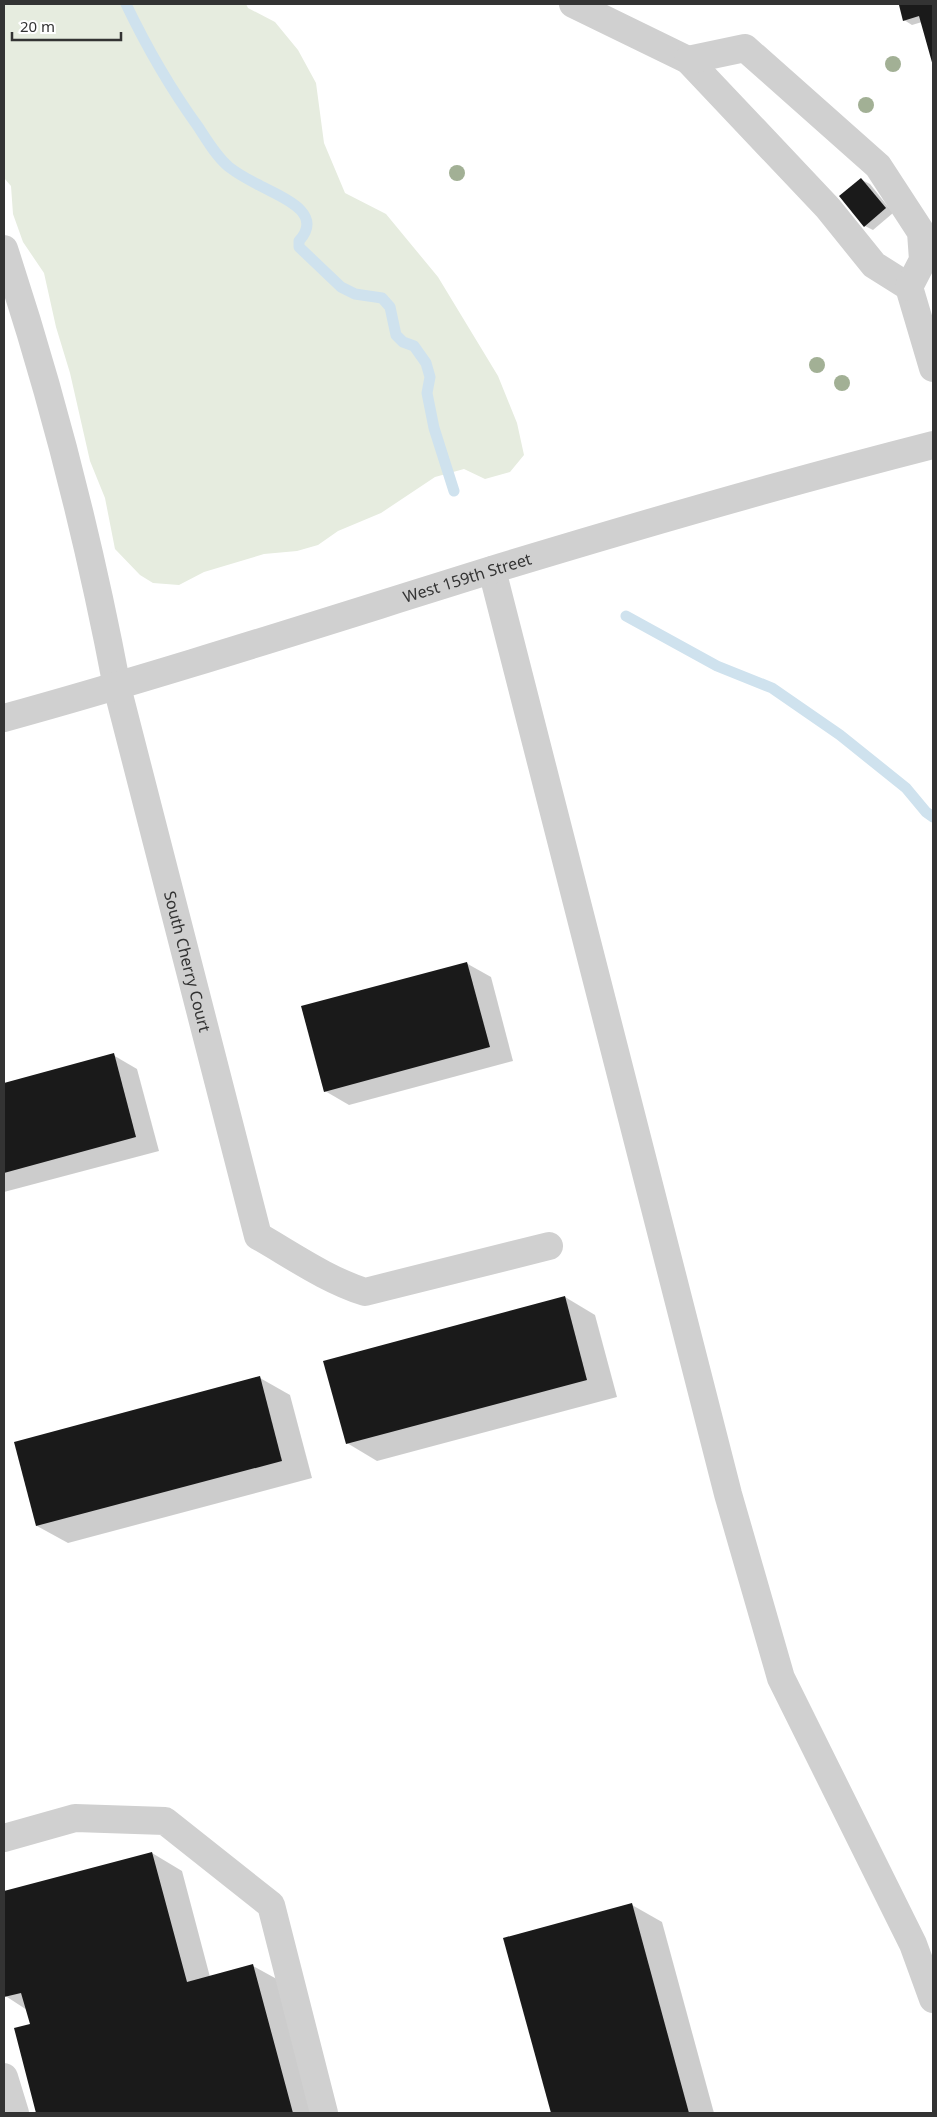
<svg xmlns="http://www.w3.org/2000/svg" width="937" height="2117" font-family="'Noto Sans',sans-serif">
<rect width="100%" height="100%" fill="#fff"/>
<polygon fill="#e6ecdf" points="4,4 246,4 248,8 275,22 298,50 316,83 324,143 345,193 386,214 438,277 498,376 517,423 524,455 510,472 485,479 464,469 435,477 381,513 338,531 318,545 297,551 264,554 204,572 179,585 153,583 140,575 115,549 105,498 90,461 70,373 56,327 44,273 23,242 13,214 11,186 4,178"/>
<g fill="#0003">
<polygon points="908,4 933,4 933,63 922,22 912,25 904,20 900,6"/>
<polygon points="862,180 870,184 893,213 873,230 865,226"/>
<polygon points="466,963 491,977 513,1061 349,1105 325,1091"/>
<polygon points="113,1055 137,1069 159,1151 4,1192 4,1084"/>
<polygon points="565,1297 595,1315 617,1397 377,1461 347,1443"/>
<polygon points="260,1378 290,1395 312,1478 68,1543 37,1526 15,1443"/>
<polygon points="152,1853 182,1871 210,1977 253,1966 284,1983 318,2113 37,2113 15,2029 31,2025 27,2010 4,1995 4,1892"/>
<polygon points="632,1905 662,1922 714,2113 552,2113 505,1939"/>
</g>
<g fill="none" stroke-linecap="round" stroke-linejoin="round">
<g stroke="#cfe2ee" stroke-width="11">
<path d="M126 4C147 48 170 88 199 128 208 142 217 157 229 167 238 174 249 180 259 185 276 195 326 211 299 241V247L341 287 355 294 382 298 390 307 396 335 403 342 414 346 426 363 430 377 427 393 434 428 454 491"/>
<polyline points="626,616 717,666 772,688 840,735 906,788 926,812 933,817"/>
</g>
</g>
<g fill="#1a1a1a">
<polygon points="903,4 933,4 933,66 919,16 903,21 899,5"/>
<polygon points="861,178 886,208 864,227 839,196"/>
<polygon points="467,962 490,1047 324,1092 301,1006"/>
<polygon points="114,1053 136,1137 4,1173 4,1083"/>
<polygon points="565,1296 587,1380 346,1444 323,1361"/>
<polygon points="260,1376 282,1461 36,1526 14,1442"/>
<polygon points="152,1852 187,1982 253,1964 293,2113 36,2113 14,2028 30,2024 21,1993 4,1997 4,1891"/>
<polygon points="632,1903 689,2113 551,2113 503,1938"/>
</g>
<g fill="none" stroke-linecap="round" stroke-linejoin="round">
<g stroke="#d0d0d0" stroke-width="28">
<polyline points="573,4 688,60 828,208 874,265 909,287 933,368"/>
<polyline points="688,60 745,48 878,166 921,232 923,260 909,287"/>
<path id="s1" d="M4 249C51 391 89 539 117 687L258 1236C293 1256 327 1280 365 1292L549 1246"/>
<polyline points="492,570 728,1494 781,1678 913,1944 933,1999"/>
<path id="s2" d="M4 718C167 673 327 621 488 571 636 526 784 483 933 445"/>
<polyline points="4,1838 75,1818 165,1821 271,1905 324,2113"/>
<polyline points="4,2077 15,2113"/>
</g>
</g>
<g fill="#a2b095">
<circle cx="893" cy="64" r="8"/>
<circle cx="866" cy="105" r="8"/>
<circle cx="457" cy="173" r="8"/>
<circle cx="817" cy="365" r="8"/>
<circle cx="842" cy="383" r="8"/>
</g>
<g text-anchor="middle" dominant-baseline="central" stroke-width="5" stroke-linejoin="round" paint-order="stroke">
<g font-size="16" fill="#333" stroke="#fff">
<text stroke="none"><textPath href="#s2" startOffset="484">West 159th Street</textPath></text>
<text stroke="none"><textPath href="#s1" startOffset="736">South Cherry Court</textPath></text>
</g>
</g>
<rect width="937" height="2117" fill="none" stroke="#333333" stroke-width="10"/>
<path d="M12 32v8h109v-8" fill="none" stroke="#333333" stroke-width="2.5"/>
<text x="20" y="32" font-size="15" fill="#333333" stroke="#ffffff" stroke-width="4" paint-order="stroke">20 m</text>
</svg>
